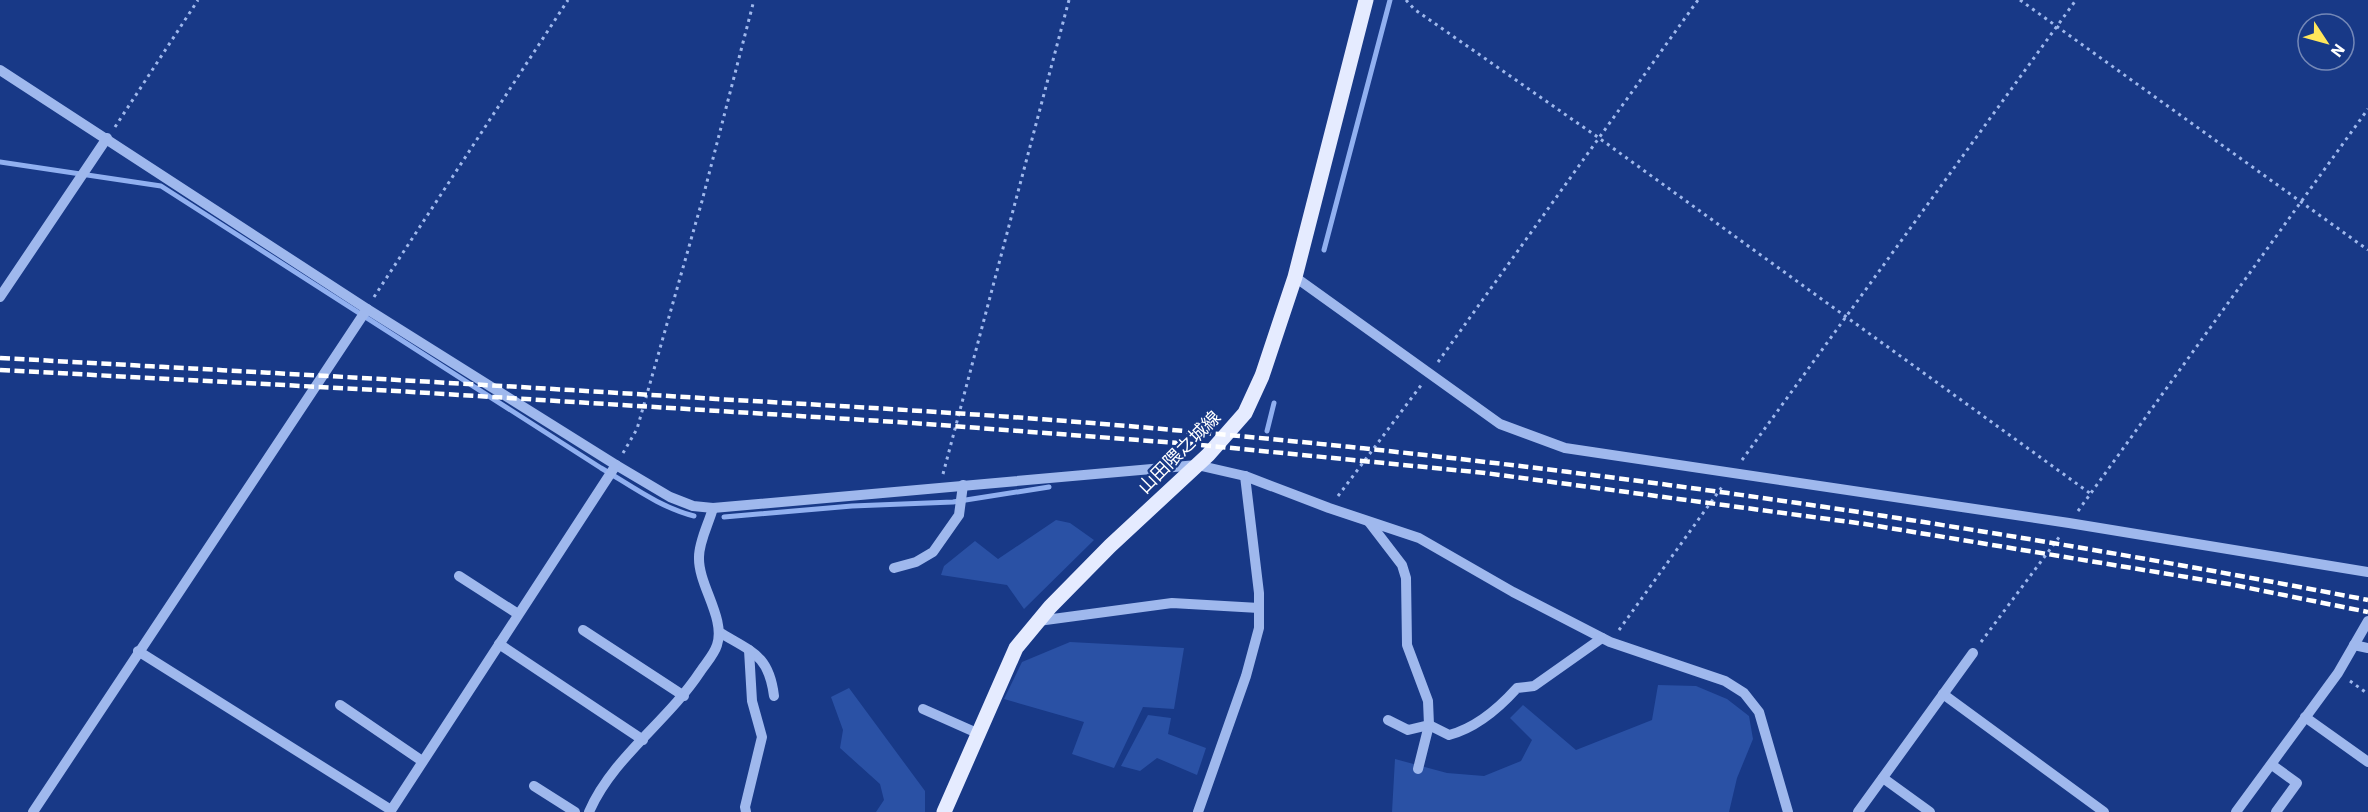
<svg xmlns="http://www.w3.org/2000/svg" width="2368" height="812" font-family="'IBM Plex Sans','Noto Sans JP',sans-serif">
<rect width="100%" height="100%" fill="#183987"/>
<g fill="#2a51a5">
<polygon points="1056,520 1070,523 1094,540 1024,609 1007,585 941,575 944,566 975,541 998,559"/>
<polygon points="1070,642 1184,648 1174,709 1143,707 1114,768 1072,754 1084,722 1004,699 1022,662"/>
<polygon points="1658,685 1696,686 1727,699 1749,716 1753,739 1737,778 1729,812 1392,812 1395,759 1447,773 1484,776 1521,761 1532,740 1510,718 1523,705 1576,750 1652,720"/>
<polygon points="849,688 925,791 925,812 876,812 884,800 880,784 840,748 843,730 831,697"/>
<polygon points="1148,715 1171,718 1168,734 1206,748 1197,775 1157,758 1140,771 1121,766"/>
</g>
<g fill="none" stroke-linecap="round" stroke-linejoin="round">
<g stroke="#91b0f0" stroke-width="5">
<path d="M0 162 161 186 601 468C630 485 661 508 694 516"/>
<polyline points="1324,250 1390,0"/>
<polyline points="1267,431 1274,403"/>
<polyline points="724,517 852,506 953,502 1049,487"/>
</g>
<g stroke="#9fb8ed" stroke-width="3" stroke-dasharray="3 4.5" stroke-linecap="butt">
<polyline points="1406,0 1414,9 1599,138 2091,494"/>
<polyline points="2020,0 2368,250"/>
<polyline points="115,127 198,0"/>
<polyline points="374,297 568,0"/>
<polyline points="1438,362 1698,0"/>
<polyline points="623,453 637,429 702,201 754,0"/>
<polyline points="1742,460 2076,0"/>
<polyline points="943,474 1069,0"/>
<polyline points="1338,496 1422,384"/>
<polyline points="2078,511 2368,109"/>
<polyline points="1619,630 1724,484"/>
<polyline points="1981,642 2060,536"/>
<polyline points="2350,681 2368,694"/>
</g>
<g stroke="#9fb8ed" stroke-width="10">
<polyline points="0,70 367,309 616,465 670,497 693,506 713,508 1197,465 1245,476 1329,508 1419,538 1513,592 1610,642 1725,681 1744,693 1759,712 1788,812"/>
<polyline points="1295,277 1500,424 1565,448 2069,523 2368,572"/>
<polyline points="0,297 107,138"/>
<polyline points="1369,522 1402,565 1406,578 1407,645 1428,701 1429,725 1418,769"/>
<polyline points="894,568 916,562 933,552 959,515 963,485"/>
<polyline points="459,576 518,614"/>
<polyline points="1038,621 1172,603 1259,608"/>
<polyline points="583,630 684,696"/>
<path d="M719 632C752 652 769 655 774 696"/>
<polyline points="499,644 643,740"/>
<polyline points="2354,645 2368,648"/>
<polyline points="138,651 391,810"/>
<polyline points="1943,694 2104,812"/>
<polyline points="340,705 422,761"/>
<polyline points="923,709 977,733"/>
<polyline points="2305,717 2368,762"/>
<path d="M1388 720 1408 730 1429 725 1449 735C1476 728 1499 708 1517 688L1534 686 1602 638"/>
<polyline points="2272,765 2297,783 2276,812"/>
<polyline points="1883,778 1930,812"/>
<polyline points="534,786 575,812"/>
<polyline points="33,812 367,309"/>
<polyline points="390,812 616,465"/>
<path d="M589 812C613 757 667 722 700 672 705 664 714 655 717 645 726 618 698 585 699 557 699 541 709 523 713 508"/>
<polyline points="746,812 745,807 762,737 752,701 749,650"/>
<polyline points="1198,812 1246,676 1259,628 1259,593 1245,476"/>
<polyline points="1858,812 1973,653"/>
<polyline points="2236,812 2338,673 2368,621"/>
</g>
<polyline stroke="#e5ebff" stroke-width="15" points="944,812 1016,648 1050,607 1110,546 1208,455 1245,413 1262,376 1295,277 1366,0"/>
<g stroke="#fff" stroke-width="4.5" stroke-dasharray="10 4.5" stroke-linecap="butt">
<path d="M0 358C239 371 478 384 717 399 877 408 1036 417 1195 432 1589 467 1980 525 2368 600"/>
<polyline points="0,370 396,391 913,423 1191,444 1485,473 1865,524 2229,584 2368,612"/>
</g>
</g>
<g text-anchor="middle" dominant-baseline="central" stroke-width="4.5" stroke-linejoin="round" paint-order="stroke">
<g font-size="18" fill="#fff" stroke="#183987">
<text transform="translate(1179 452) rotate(-45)">山田隈之城線</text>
</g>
</g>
<g transform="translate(2326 42) rotate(126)"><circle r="28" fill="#183987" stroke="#7488b7" stroke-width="1.5"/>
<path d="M0-4.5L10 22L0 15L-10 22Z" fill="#ffe65b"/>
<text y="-9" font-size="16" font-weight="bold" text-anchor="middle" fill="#ffffff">N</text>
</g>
</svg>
